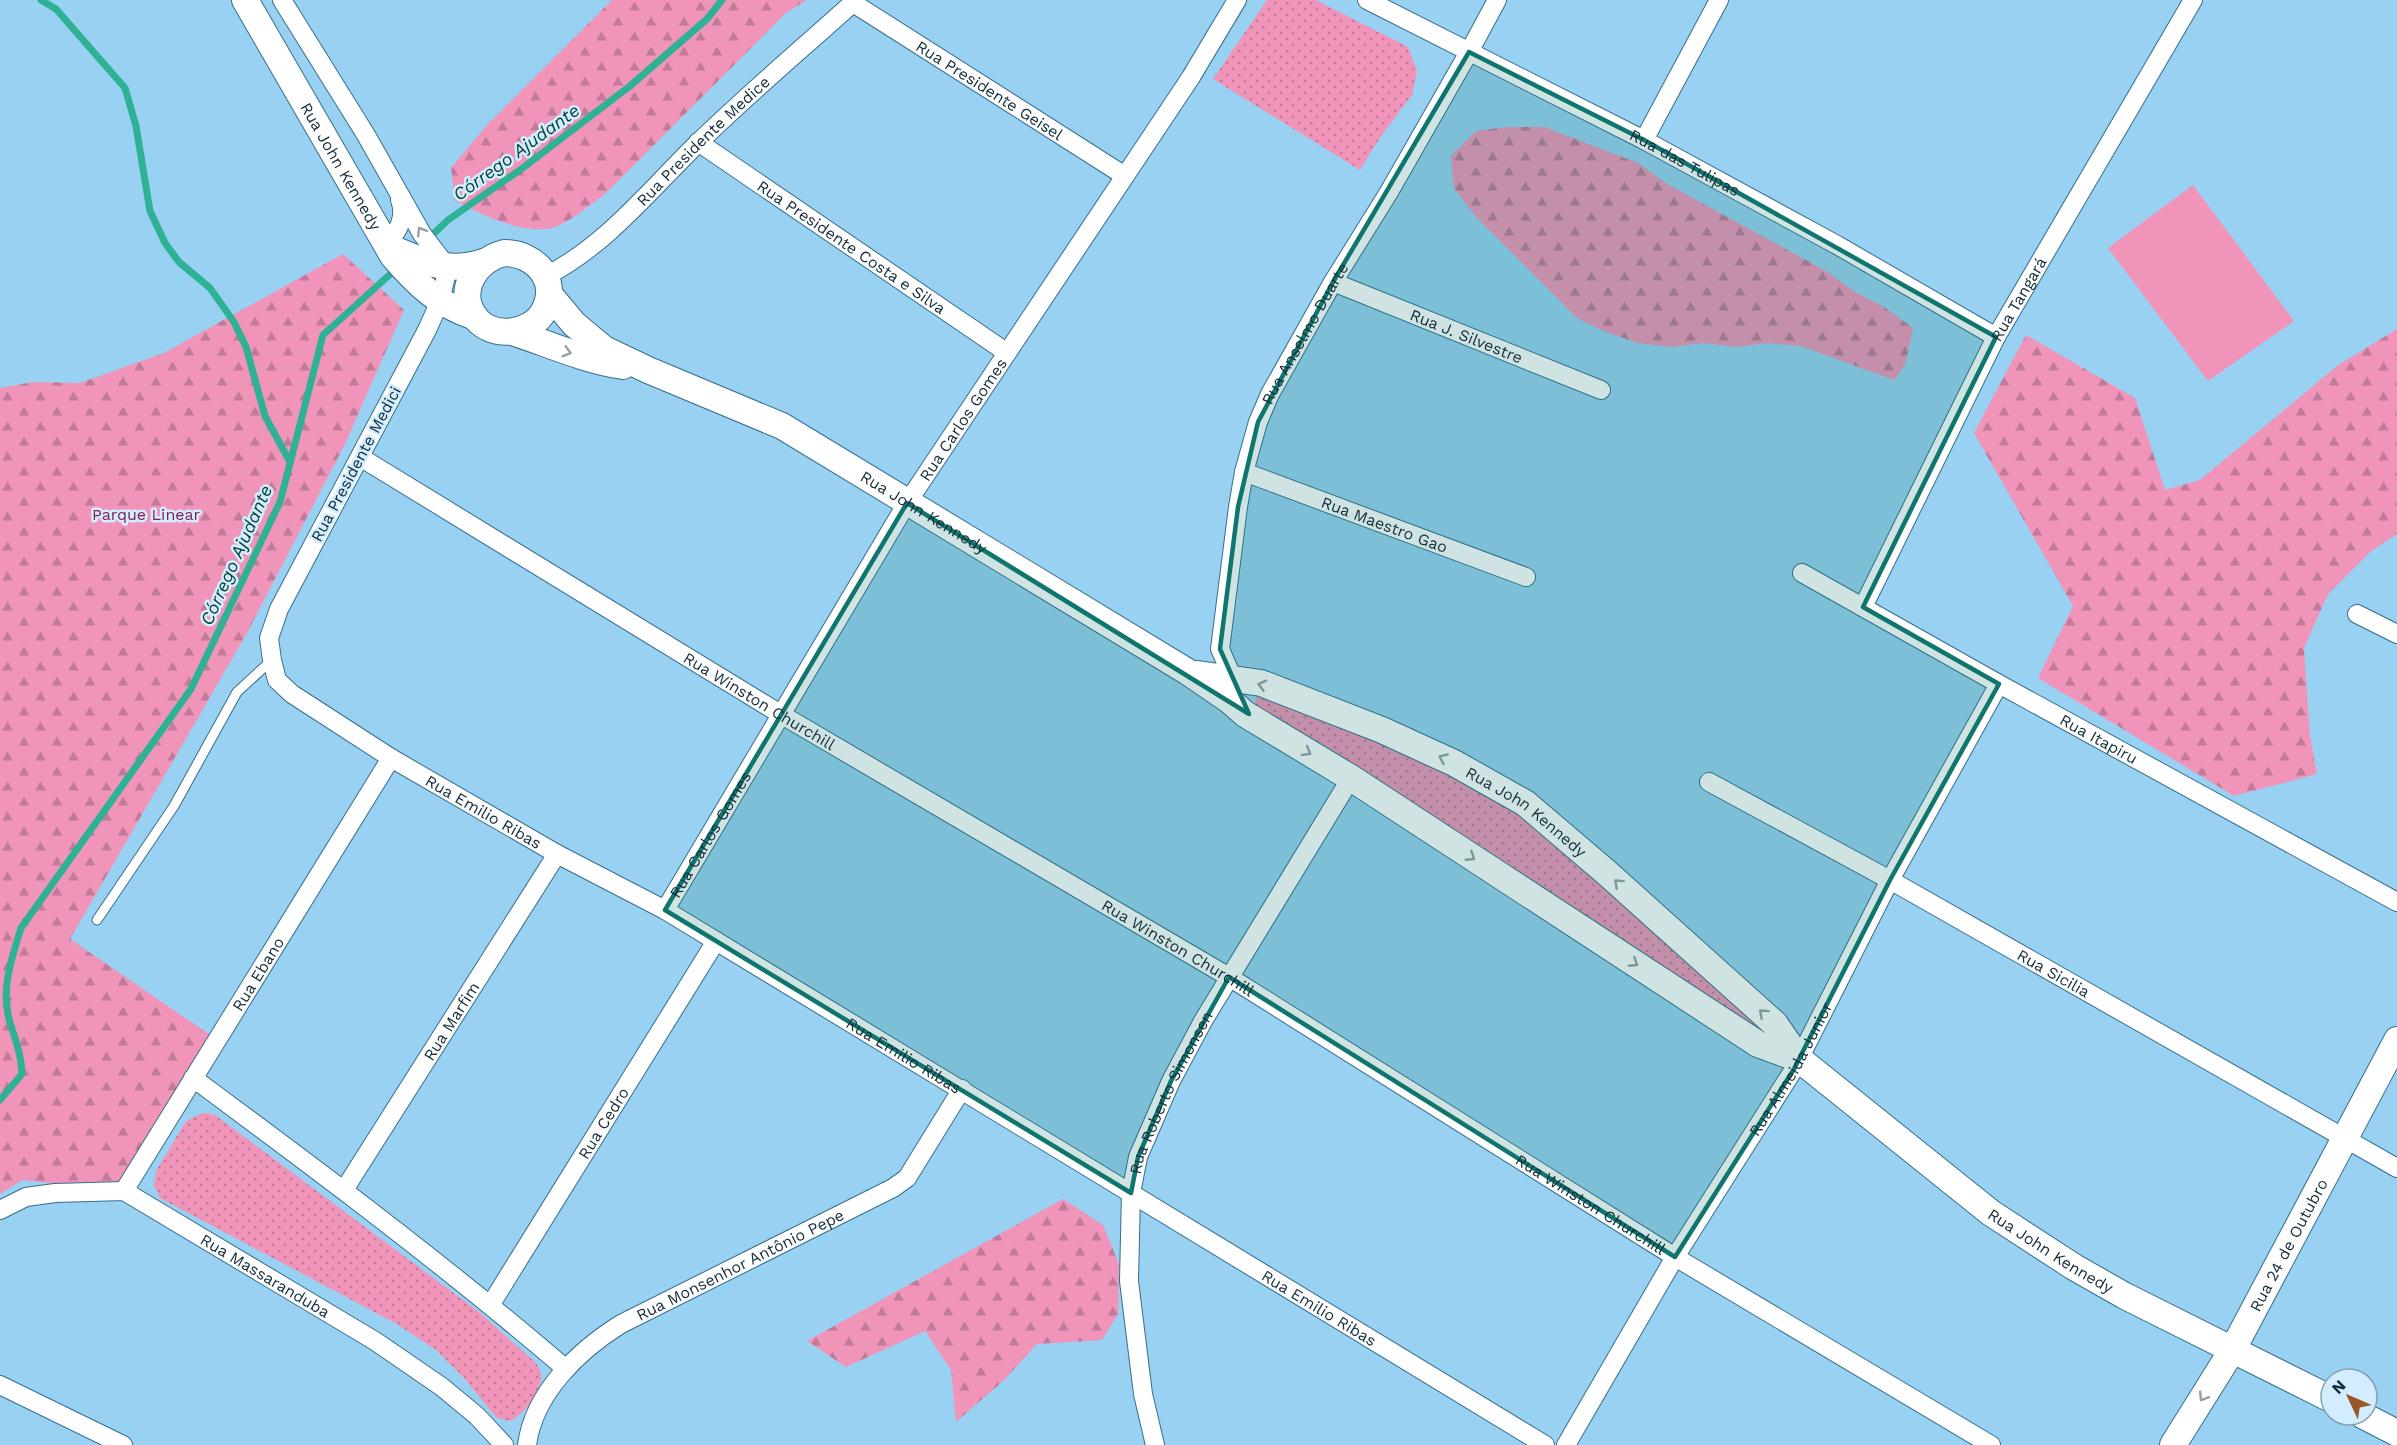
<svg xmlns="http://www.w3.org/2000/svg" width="2397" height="1445" font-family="'Work Sans',sans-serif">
<defs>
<pattern id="green-dots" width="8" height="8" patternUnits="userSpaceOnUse" patternTransform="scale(1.5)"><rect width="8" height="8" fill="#f095b9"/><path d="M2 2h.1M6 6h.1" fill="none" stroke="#c17a97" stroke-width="1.8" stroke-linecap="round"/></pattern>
<pattern id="forest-firs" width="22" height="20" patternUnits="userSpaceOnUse" patternTransform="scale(1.5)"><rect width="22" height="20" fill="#f095b9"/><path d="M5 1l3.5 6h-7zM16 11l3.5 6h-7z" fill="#c17a97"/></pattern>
</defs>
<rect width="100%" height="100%" fill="#98d1f2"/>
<g fill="url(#green-dots)">
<polygon points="1267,0 1316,0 1408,47 1417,71 1412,95 1379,139 1360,170 1213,79"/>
<polygon points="1257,696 1265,696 1454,774 1522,812 1765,1032 1764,1033 1254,705"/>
<path d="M207 1113 215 1115 479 1312 536 1363C540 1368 542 1374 541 1380 539 1393 522 1417 510 1421L497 1418 464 1378 436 1350 397 1324 160 1198 154 1185 156 1171 186 1121 200 1114Z"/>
</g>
<g fill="url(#forest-firs)">
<path d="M612 0H807L787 12 606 193C593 203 563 228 547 229 515 232 482 214 455 201L451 168 487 125Z"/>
<polygon points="1508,127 1544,127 1638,163 1667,184 1826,271 1855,292 1884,307 1913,328 1905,365 1894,380 1801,346 1768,343 1736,347 1703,343 1671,347 1638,343 1606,332 1577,318 1476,217 1454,188 1451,156 1476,131"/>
<polygon points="343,254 404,310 345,444 247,633 70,939 216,1039 124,1191 22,1180 0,1194 0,388 33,382 80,383 164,353"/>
<polygon points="2397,329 2397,534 2370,552 2328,594 2304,648 2310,735 2317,774 2234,796 2038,678 2073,606 1974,433 2026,335 2135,398 2165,490 2200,480 2337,366"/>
<polygon points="1063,1199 1103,1225 1119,1264 1118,1314 1102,1340 1037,1344 1004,1380 956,1422 951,1370 925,1331 846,1367 807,1341"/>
</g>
<polygon fill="#f095b9" points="2193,185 2294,321 2208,381 2108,248"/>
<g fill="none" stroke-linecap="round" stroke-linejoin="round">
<g stroke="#2eb195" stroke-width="7">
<polyline points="41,0 56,9 125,88 136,126 150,211 165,243 179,262 210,288 234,322 246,347 265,416 290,462"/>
<polyline points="427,240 448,220 524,167 630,86 707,19 722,0"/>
<path d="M0 1100 22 1074C21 1052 15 1040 9 1019 1 987 12 958 21 928L191 689 280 502 323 335 397 268"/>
</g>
<defs>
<polyline id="lane" points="97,920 174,806 237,692 272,660"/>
<g id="street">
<path id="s1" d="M282 0 366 135 422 234 448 268 440 301 427 330 279 609 269 638 272 660 277 680 292 694 391 758 557 854 665 910 1545 1445"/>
<path id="s2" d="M1367 0 1644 140 1837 245 1996 337"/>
<path id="s3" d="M853 3 1125 176"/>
<polyline points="1644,140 1719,0"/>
<path id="s4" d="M698 142 1006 352"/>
<path d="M386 246C397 232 407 218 400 200"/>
<path id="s5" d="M546 276C605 246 649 191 697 144 748 94 803 48 856 0"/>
<path id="s6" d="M1333 282 1601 390"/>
<path id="s7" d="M360 457 782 715 1229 977 1675 1257 1991 1445"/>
<path id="s8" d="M1244 472 1526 577"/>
<path id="s9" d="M1802 573 1999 684 2397 902"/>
<path id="s10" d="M1863 607 1996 337 2193 0"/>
<polyline points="2357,614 2397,634"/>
<path id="s11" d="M1232 687 1234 681 1220 649 1238 507 1244 472 1258 422 1270 394 1333 282 1389 192 1469 52 1497 0"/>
<path id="s12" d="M1709 782 1890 880 2397 1168"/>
<path id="s13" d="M665 910 907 503 1191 77 1237 0"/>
<path d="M193 1078C320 1172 446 1266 566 1369"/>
<path id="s14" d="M344 1190 557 854"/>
<path id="s15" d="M124 1191 391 758"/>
<path id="s16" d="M0 1210 26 1197 55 1193 124 1191 375 1341 442 1387 477 1416 504 1445"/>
<path id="s17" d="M491 1304 716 941"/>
<polyline points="0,1385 123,1445"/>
<path id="s18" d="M527 1445C534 1393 578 1351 621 1324L893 1188 907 1178 962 1089"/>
<path id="s19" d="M1155 1445 1143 1394 1129 1281 1131 1193 1138 1157 1171 1081 1203 1021 1351 778"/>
<path id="s20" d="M1566 1445 1675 1257 1794 1069 1890 880 1999 684"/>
</g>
<g id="secondary">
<path id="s21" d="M245 0 393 256C418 285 439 305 475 317"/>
<path d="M389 247C422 261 447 274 483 262"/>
<path d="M504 253C535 253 560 280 544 311 531 335 491 340 474 316 456 289 477 260 504 253Z"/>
<path id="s22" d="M549 294 574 324 604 349 648 370 782 426 1188 672 1229 700 1245 714 1351 778 1758 1044 1799 1059"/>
<path d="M512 332C549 344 584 360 623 366"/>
<path id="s23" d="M1198 674 1261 683 1382 730 1454 763 1525 803 1607 873 1775 1024 1799 1059 1991 1213 2074 1267 2125 1296 2331 1399"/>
<polyline points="2362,1415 2397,1433"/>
<path id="s24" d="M2173 1445 2233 1349 2397 1040"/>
</g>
</defs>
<use href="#lane" stroke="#376e8c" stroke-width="11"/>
<use href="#street" stroke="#376e8c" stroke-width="20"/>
<use href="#secondary" stroke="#376e8c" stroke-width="28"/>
<use href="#lane" stroke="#fff" stroke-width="9"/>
<use href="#street" stroke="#fff" stroke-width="18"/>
<use href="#secondary" stroke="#fff" stroke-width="26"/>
</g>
<defs><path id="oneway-chevron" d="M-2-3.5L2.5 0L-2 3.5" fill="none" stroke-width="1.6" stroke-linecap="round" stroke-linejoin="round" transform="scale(1.5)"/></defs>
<g stroke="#96a0a6">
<use href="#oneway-chevron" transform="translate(421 231) rotate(-122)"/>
<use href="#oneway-chevron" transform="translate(567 352) rotate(16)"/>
<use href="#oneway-chevron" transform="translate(1262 685) rotate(-165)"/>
<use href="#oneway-chevron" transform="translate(1307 752) rotate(31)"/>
<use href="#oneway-chevron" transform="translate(1443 758) rotate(-156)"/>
<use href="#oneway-chevron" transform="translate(1471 857) rotate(33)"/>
<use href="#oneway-chevron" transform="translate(1618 883) rotate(-138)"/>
<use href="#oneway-chevron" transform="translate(1634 963) rotate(33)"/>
<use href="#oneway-chevron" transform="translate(1763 1013) rotate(-138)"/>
<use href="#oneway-chevron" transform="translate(2203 1397) rotate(122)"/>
</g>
<path fill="#0f766e" fill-opacity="0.2" stroke="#0f766e" stroke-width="4.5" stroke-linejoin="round" d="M1469 52 1644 140 1996 337 1863 607 1999 684 1890 880 1794 1069 1675 1257 1229 977 1171 1081 1138 1157 1131 1193 665 910 907 503 1249 714 1220 649 1238 507 1258 422 1333 282Z"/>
<g text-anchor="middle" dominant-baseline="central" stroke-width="5" stroke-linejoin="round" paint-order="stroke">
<g font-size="16" fill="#152c39" stroke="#d1edff">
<text stroke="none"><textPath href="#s3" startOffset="162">Rua Presidente Geisel</textPath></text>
<text stroke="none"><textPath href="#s5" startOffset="208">Rua Presidente Medice</textPath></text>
<text stroke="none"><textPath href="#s2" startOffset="357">Rua das Tulipas</textPath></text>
<text stroke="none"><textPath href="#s21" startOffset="192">Rua John Kennedy</textPath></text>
<text stroke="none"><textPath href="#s4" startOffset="186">Rua Presidente Costa e Silva</textPath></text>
<text stroke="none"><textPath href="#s10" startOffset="345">Rua Tangará</textPath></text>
<text stroke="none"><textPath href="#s11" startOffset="372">Rua Anselmo Duarte</textPath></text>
<text stroke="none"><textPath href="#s6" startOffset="144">Rua J. Silvestre</textPath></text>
<text stroke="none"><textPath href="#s13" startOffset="574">Rua Carlos Gomes</textPath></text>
<text transform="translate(356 464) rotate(-62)">Rua Presidente Medici</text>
<text stroke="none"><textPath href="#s22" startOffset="438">Rua John Kennedy</textPath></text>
<text stroke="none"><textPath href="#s8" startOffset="150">Rua Maestro Gao</textPath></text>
<text stroke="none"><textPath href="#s7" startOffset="468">Rua Winston Churchill</textPath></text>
<text stroke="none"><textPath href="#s9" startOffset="340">Rua Itapiru</textPath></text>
<text stroke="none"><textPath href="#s1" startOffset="1016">Rua Emilio Ribas</textPath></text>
<text stroke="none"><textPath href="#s23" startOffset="360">Rua John Kennedy</textPath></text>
<text stroke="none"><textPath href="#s13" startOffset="88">Rua Carlos Gomes</textPath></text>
<text stroke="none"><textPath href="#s7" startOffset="954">Rua Winston Churchill</textPath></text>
<text stroke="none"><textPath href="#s15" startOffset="255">Rua Ebano</textPath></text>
<text stroke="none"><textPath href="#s12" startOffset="394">Rua Sicilia</textPath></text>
<text stroke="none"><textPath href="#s14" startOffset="200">Rua Marfim</textPath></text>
<text stroke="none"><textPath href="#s1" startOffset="1502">Rua Emilio Ribas</textPath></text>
<text stroke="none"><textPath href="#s20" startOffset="438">Rua Almeida Junior</textPath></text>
<text stroke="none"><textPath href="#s19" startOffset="363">Rua Roberto Simonsen</textPath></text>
<text stroke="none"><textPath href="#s17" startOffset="213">Rua Cedro</textPath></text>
<text stroke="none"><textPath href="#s7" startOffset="1440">Rua Winston Churchill</textPath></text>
<text stroke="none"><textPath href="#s24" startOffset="231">Rua 24 de Outubro</textPath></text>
<text stroke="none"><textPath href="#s23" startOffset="1047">Rua John Kennedy</textPath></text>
<text stroke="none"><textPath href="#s18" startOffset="291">Rua Monsenhor Antônio Pepe</textPath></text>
<text stroke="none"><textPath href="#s16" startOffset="292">Rua Massaranduba</textPath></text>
<text stroke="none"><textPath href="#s1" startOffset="1988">Rua Emilio Ribas</textPath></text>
</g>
<g font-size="16" fill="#851c51" stroke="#d1edff">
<text x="146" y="514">Parque Linear</text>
</g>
<g font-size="18" font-style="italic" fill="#053f33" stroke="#d1edff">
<text transform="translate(516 152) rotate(-36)">Córrego Ajudante</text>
<text transform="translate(236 555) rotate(-66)">Córrego Ajudante</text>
</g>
</g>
<g transform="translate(2349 1397) rotate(314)"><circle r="28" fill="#d1edff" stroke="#86a0b0" stroke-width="1.5"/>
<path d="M0-4.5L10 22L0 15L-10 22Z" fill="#995725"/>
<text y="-9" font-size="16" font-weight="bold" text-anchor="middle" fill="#152c39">N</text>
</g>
</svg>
